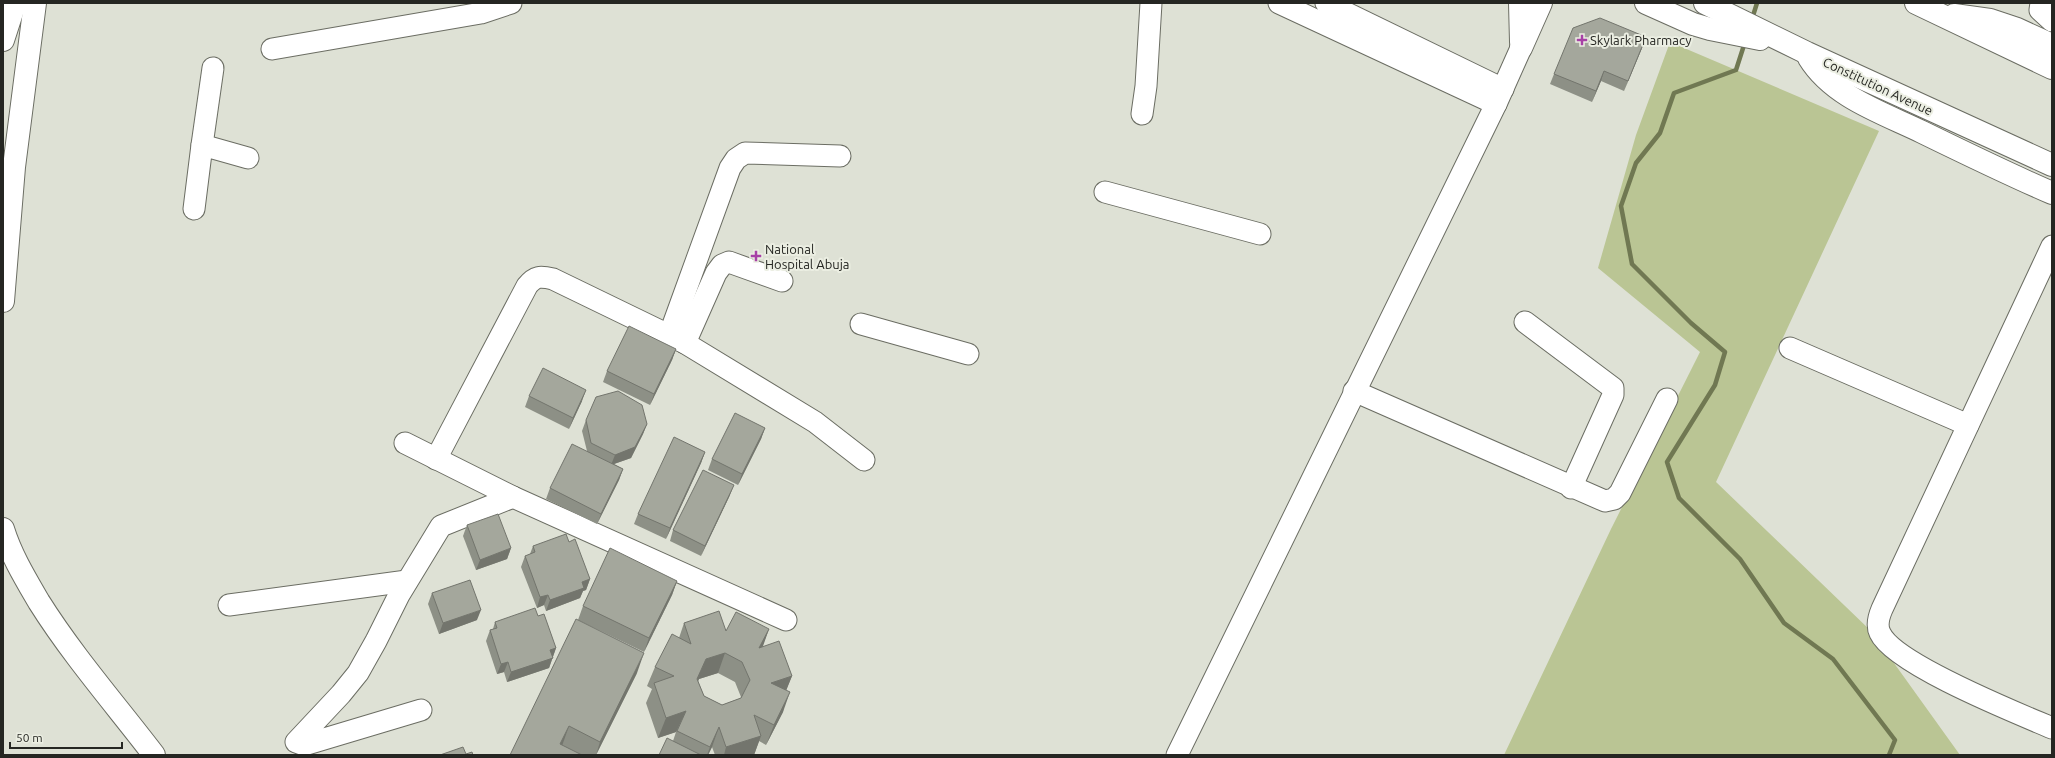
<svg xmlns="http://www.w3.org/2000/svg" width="2055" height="758" font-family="Ubuntu,sans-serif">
<rect width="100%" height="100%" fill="#dee1d5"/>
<polygon fill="#bac594" points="1670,42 1879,131 1716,482 1871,631 1960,755 1504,755 1611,529 1700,352 1598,268 1636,135"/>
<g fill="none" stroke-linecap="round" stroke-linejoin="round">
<g stroke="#707852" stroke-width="4.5">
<polyline points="1752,19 1757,3"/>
<polyline points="1745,42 1736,70 1674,93 1660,133 1636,163 1621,206 1632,264 1691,323 1725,352 1715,385 1667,462 1679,498 1740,559 1784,623 1833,659 1895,740 1889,755"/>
</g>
<defs>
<g id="minor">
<polyline points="1279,3 1496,104"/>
<polyline points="1326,3 1503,89"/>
<polyline points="2041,3 2040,10 2052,21"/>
<polyline points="272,49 481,13 511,3"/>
<polyline points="1142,114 1146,86 1151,3"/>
<polyline points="202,145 213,68"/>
<polyline points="1105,192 1260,234"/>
<polyline points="194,209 202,145 248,158"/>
<path d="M2052 246 1882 609C1879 616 1876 625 1880 633 1894 664 2017 713 2052 728"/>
<polyline points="1525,322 1613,388 1613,395 1571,488"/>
<polyline points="861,324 968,354"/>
<polyline points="669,336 730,168 736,159 745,153 840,156"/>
<polyline points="685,343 716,273 722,265 729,262 782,281"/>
<polyline points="1790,348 1968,425"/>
<polyline points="1354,391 1605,501 1614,499 1620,493 1667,399"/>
<polyline points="405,443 513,497 786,620"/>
<path d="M436 459 527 286C535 276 540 276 553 279L685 343 815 422 864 460"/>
<polyline points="229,605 407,581"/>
<polyline points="421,710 304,745 296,742 341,694 358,673 376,641 399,595 441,526 513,497"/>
<polyline points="1177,755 1496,104 1521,48"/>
</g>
<g id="major">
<polyline points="1520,3 1521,42"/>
<polyline points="1646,3 1693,24 1710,29 1760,39"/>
<polyline points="1705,3 1807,53 2052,165"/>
<polyline points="1916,3 2052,68"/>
<polyline points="1954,15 1990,20 2017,29 2052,45"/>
<polyline points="1521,48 1541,3"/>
<path d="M1809 58C1833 97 1883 113 1922 132 1965 153 2008 174 2052 193"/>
</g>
<g id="highway">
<polyline points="3,40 15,3"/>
<polyline points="3,301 14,167 35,3"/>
<path d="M3 529C11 555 25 578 39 602 73 656 115 704 154 755"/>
</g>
</defs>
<use href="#minor" stroke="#6b6d63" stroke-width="23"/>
<use href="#major" stroke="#6b6d63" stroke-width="24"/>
<use href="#highway" stroke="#6b6d63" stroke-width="24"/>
<use href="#minor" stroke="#fff" stroke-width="21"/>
<use href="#major" stroke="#fff" stroke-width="22"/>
<use href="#highway" stroke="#fff" stroke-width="22"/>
</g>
<g fill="#8d9086" fill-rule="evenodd">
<polygon points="1642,48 1624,91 1601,81 1592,102 1550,84 1554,74"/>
<polygon points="676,349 672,360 650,405 603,382 607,371"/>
<polygon points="529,396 582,401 569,429 525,407"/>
<polygon points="586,420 647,424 643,434 631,458 614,464 623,469 619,480 597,524 546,499 550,488 587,451 582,431"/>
<polygon points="765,428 761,439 738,485 708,470 712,459"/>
<polygon points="705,452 701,463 666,539 634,524 638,514"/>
<polygon points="730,495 701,556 670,541 673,530"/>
<polygon points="467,525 511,548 507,559 476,570 463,536"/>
<polygon points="569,542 590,579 586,590 583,591 580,598 546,611 544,605 537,608 521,567 525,556 530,554 533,546"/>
<polygon points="677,581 672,595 644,652 578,620 583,606"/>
<polygon points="432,593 477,620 439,634 428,604"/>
<polygon points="538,616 556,648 549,668 507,682 504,672 497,674 486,641 490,630 493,629 495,622"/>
<path d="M684 623 726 631 769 629 762 647 792 676 786 690 783 712 766 745 759 741 754 755H715L712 747 708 755H659L673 741 676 732 658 738 646 703 652 689 647 686 655 667 679 638ZM718 673 735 682 741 697V698L722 705 704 696 698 681 699 679Z"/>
<polygon points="637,673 596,755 510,755"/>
</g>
<g fill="#73756d">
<polygon points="1646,37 1642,48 1624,91 1628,81"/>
<polygon points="1604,71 1601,81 1592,102 1596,91"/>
<polygon points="676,349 672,360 650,405 654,394"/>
<polygon points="586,390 582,401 569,429 573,418"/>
<polygon points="647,424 643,434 631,458 611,465 615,455"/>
<polygon points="765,428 761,439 738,485 742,474"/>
<polygon points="705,452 701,463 666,539 670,528"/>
<polygon points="623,469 619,480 597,524 601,514"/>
<polygon points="734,485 730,495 701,556 705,546"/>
<polygon points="511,548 507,559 476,570 480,560"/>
<polygon points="590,579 586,590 583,591 580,598 546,611 550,600 582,582"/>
<polygon points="677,581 672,595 644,652 649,638"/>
<polygon points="548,595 544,605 537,608 540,597"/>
<polygon points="481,610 477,620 439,634 443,623"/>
<polygon points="769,629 762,649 759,648"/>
<polygon points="556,648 549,668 507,682 511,672 550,650"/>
<polygon points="644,653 637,673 596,755 600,742"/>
<polygon points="725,653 718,673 699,679 690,698 697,679 706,659"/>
<polygon points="508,662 504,672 497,674 501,664"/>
<polygon points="792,676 784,696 771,683"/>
<polygon points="790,692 783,712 766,745 774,725"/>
<polygon points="686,711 676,732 658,738 666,718"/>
<polygon points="569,726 562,746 560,744"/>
<polygon points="719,727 712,747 708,755 707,755 710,747"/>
<polygon points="761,736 754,755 724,755 726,747"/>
</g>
<g fill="#a4a79c" stroke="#73756d" fill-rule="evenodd">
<polygon points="1600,18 1646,37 1628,81 1604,71 1596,91 1554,74 1573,28"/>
<polygon points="629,326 676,349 654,394 607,371"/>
<polygon points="543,368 586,390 573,418 529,396"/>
<polygon points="618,391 642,405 647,424 635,447 615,455 591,443 586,420 596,397"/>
<polygon points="735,413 765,428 742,474 712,459"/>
<polygon points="674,437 705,452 670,528 638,514"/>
<polygon points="572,444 623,469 601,514 550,488"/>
<polygon points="703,470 734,485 705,546 673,530"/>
<polygon points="498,514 511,548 480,560 467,525"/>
<polygon points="566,534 569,542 575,539 590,579 582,582 584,588 550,600 548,595 540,597 525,556 535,552 533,546"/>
<polygon points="610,548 677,581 649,638 583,606"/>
<polygon points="470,580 481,610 443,623 432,593"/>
<polygon points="535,608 538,616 544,614 556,648 550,650 553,658 511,672 508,662 501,664 490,630 497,628 495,622"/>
<path d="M719 611 726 631 736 612 769 629 759 648 779 641 792 676 771 683 790 692 774 725 754 715 761 736 726 747 719 727 710 747 677 731 686 711 666 718 654 683 674 676 655 667 672 634 691 644 684 623ZM725 653 742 662 750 680 741 698 722 705 704 696 697 679 706 659Z"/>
<polygon points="576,619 644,653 600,742 569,726 560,744 582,755 510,755"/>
<polygon points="667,738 701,755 659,755"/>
<polygon points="463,747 466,754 472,752 473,755 440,755"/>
</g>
<g fill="#a741a6" stroke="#ebeee2" stroke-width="1.5">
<path d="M1580 34h4v4h4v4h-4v4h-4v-4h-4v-4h4z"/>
<path d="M754 250h4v4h4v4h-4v4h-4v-4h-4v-4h4z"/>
</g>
<g text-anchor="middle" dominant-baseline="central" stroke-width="4" stroke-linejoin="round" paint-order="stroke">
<g font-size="13" fill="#252622" stroke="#ebeee2" text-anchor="start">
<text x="1590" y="40">Skylark Pharmacy</text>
<text x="765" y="249">National<tspan x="765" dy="15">Hospital Abuja</tspan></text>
</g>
<g font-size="13" fill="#252622" stroke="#ebeee2">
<text transform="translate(1878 86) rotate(25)">Constitution Avenue</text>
</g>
</g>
<rect width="2055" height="758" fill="none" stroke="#252622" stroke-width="8"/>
<path d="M10 742v6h112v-6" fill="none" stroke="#252622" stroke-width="2"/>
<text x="16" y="742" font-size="12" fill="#252622" stroke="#ebeee2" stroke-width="3" paint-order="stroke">50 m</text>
</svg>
